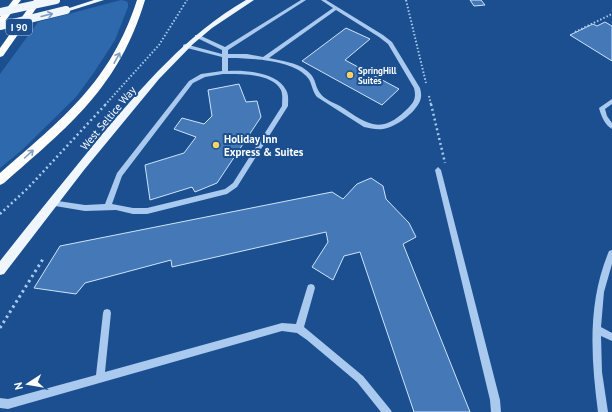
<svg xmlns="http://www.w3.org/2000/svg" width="612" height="412" font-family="'PT Sans',sans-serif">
<rect width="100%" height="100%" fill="#1b4f8f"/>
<polygon fill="#2e69ad" points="121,0 126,1 128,3 128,7 115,40 95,71 76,97 21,151 0,168 0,74 38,22"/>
<g fill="#4478b7" stroke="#cfe3fa">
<polygon points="470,0 481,0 485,5 474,6"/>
<polygon points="605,22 612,26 612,61 570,35 593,24 597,26"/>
<polygon points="346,28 370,39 345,60 399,89 382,105 302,61"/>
<polygon points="239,84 246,102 257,101 261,117 217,183 195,192 192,187 150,200 145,165 184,153 196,137 174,129 182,118 204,124 212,116 208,90"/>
<polygon points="371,178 383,186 386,199 409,223 416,237 403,244 470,412 414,412 360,252 344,256 333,280 312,267 328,242 326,232 172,267 171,260 85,283 76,294 34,288 60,246 332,192 343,199 357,184"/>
</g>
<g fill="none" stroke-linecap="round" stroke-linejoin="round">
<g stroke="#a9c9ee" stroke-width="2" stroke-dasharray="1.5 2" stroke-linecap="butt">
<polyline points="406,0 426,83"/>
<polyline points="575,32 612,14"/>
<polyline points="429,96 431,105"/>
<polyline points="105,105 159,45 187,0"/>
</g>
<g stroke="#a9c9ee" stroke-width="2.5" stroke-dasharray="2 3" stroke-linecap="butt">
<polyline points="431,104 445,163"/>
<polyline points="0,214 28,188 106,104"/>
</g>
<polyline stroke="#a9c9ee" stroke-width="3" stroke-dasharray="2.5 3.5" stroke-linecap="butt" points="0,328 43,259"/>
<g fill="#a9c9ee" fill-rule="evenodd">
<path d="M301 0H306L228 50V54H247L263 57 333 8 321 0H326L383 35 392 42 420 88C421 92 422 96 420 101 415 113 396 127 383 129 376 130 370 128 364 127L317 97C312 91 312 83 308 78 294 60 249 58 228 58V71C245 70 277 72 286 90 289 95 288 101 288 106L237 187 227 194 147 214H133L116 210 85 211 49 205 48 203 49 201 51 200 85 205 105 204 117 173 189 81 201 74 222 71V57L183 47V45L185 44 222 54V50L195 37V35H199L225 47ZM336 10 379 37 388 44 414 88C417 99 413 104 405 111 379 136 365 122 340 106 334 103 324 99 320 93 314 85 317 78 306 70 296 62 281 61 269 58ZM223 74C240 74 272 73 281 90 283 95 282 101 282 106L233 183 225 189 147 208H133L112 204 122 176 193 83 205 77Z"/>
<path d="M612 99V104L605 109 607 116 612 123V129C605 125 601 116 599 108Z"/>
<polygon points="438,167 441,170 500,400 501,412 491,412 490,400 435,170"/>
<path d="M612 250V264L604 292 601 327 612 333V341L601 336 602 372 608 412H598C591 358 587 303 609 251Z"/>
<polygon points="311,284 314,285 315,288 304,327 363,376 390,409 392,412 381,412 357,382 307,340 297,333 282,331 8,409 0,408 0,398 8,399 96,375 103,313 104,310 107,309 110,310 111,313 105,372 282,323 296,324 307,288 308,285"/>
</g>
<g fill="#f0f6ff" fill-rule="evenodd">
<polygon points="94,0 104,0 66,12 63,10"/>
<path d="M246 0H254L212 28 193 44 159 79 84 170 4 274 0 275V261C32 220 66 179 99 138 143 86 186 35 246 0Z"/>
</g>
<g fill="#fff" fill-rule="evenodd">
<polygon points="13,0 21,0 3,24 0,24 0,17"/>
<polygon points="34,0 42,0 3,56 0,57 0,48"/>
<path d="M137 0H145C119 87 69 126 4 183L0 185V173C63 118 110 83 137 0Z"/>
</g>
<g stroke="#f0f6ff" stroke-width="8">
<polyline points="0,12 56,0"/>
<polyline points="0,26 66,10"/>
</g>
</g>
<defs><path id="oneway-shaft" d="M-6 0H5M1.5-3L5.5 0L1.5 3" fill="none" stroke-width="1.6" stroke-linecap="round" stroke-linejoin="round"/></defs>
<use stroke="#7b9ac1" href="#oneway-shaft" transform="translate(47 15) rotate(-14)"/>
<g stroke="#829ec1">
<use href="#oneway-shaft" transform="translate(117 58) rotate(-61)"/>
<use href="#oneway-shaft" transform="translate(29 154) rotate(-42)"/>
</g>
<g fill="#ffd166" stroke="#1b4f8f" stroke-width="1.5">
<circle cx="350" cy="75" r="4"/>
<circle cx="216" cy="145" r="4"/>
</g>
<g text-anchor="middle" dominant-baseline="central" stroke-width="4" stroke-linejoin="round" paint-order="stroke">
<g font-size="9" font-weight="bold" fill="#fff" stroke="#1b4f8f" text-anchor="start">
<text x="358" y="70">SpringHill<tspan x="358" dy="10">Suites</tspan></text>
</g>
<rect fill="#1b4f8f" stroke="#bbcadd" stroke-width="1" x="6" y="19" width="26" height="16" rx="3"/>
<g font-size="10" font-weight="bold" fill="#fff">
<text x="19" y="27">I 90</text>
</g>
<g font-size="11" fill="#fff" stroke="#1b4f8f">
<text transform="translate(108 118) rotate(-50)">West Seltice Way</text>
</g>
<g font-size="11" font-weight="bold" fill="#fff" stroke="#1b4f8f" text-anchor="start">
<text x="224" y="139">Holiday Inn<tspan x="224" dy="13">Express &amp; Suites</tspan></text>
</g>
</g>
<g transform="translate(28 384) rotate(258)" stroke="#1b4f8f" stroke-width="3" paint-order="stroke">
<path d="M0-3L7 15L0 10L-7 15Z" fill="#ffffff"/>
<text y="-6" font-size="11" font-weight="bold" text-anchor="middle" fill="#ffffff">N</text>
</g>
</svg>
